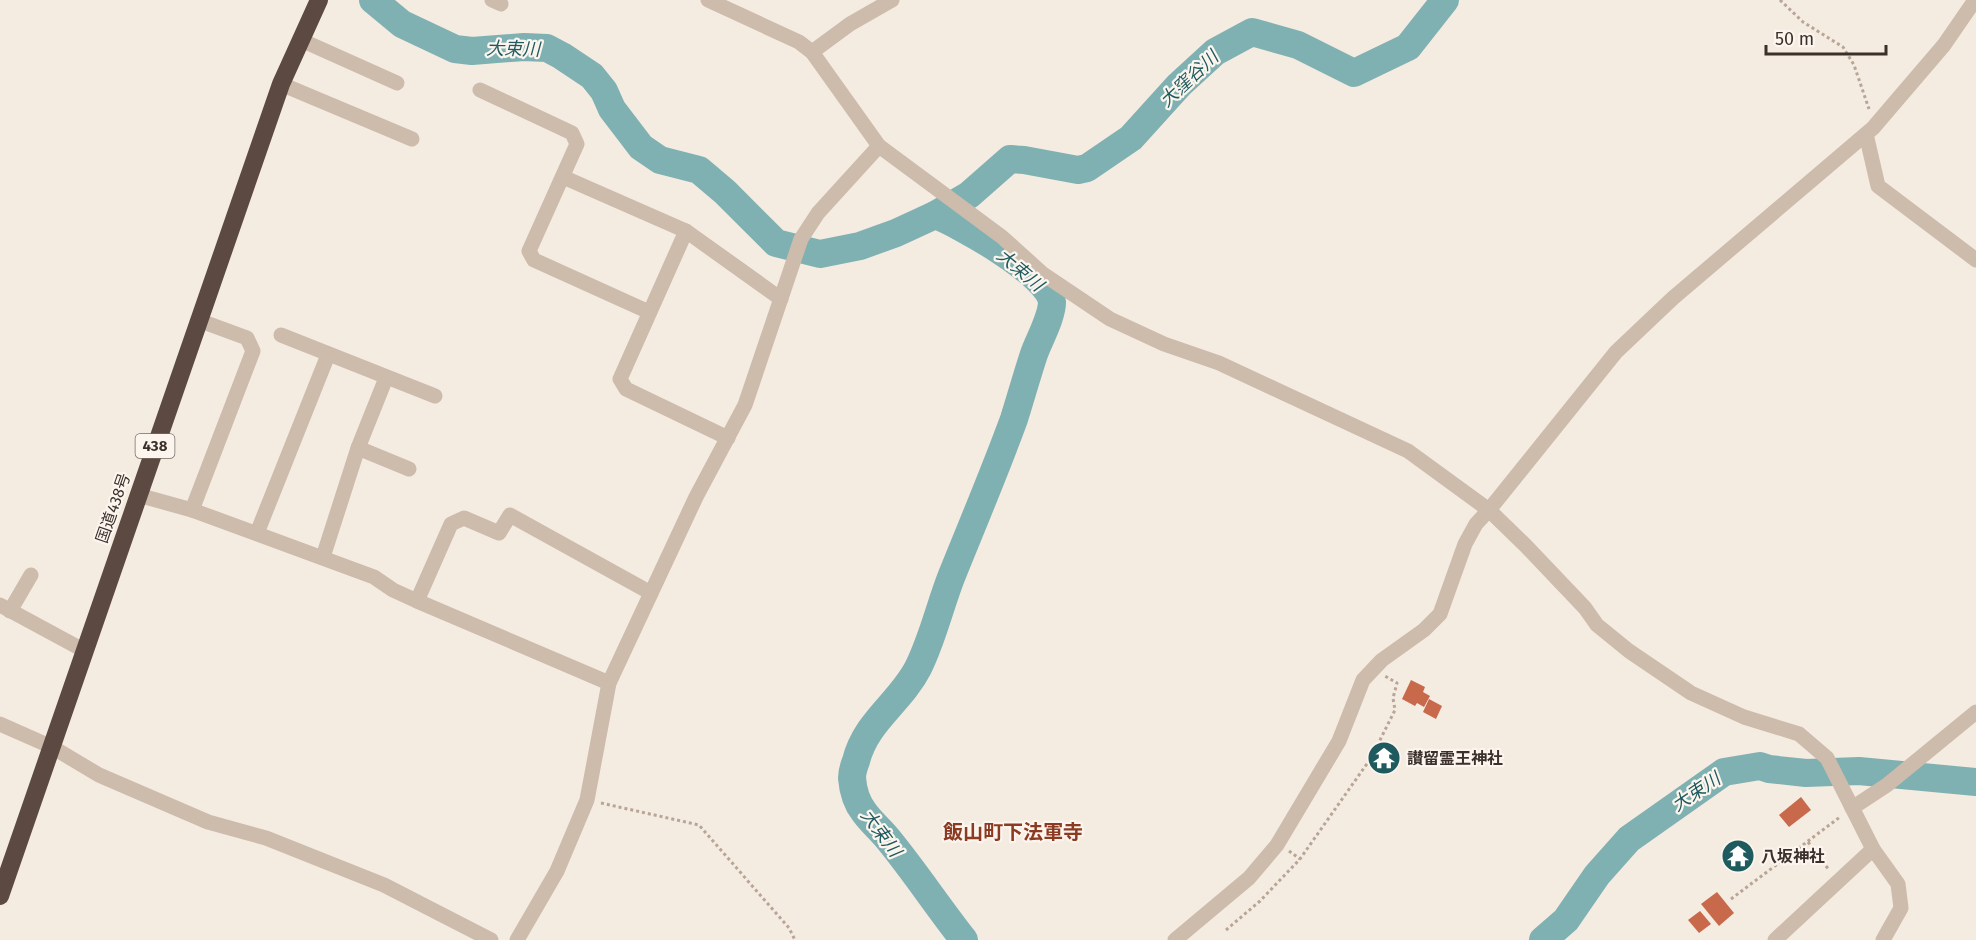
<svg xmlns="http://www.w3.org/2000/svg" width="1976" height="940" font-family="'Fira Sans','Noto Sans JP',sans-serif">
<rect width="100%" height="100%" fill="#f4ebe1"/>
<g fill="none" stroke-linecap="round" stroke-linejoin="round">
<g stroke="#7fb0b2" stroke-width="28">
<polyline points="373,0 402,24 455,49 472,51 524,47 547,48 562,56 592,76 604,91 612,109 641,147 660,160 699,170 725,192 776,243 820,254 860,246 896,233 935,215 969,195 1010,159 1024,160 1078,170 1087,168 1131,138 1179,85 1215,52 1252,32 1298,45 1354,73 1408,47 1445,0"/>
<path d="M935 215C959 224 1050 275 1052 302 1052 317 1039 340 1034 354 1027 375 1021 397 1014 419 995 471 973 523 952 575 940 605 933 638 918 668 900 703 866 721 856 761 854 766 852 772 852 778 853 790 856 802 864 812 871 822 880 829 888 839 915 872 938 907 964 940"/>
<polyline points="1543,940 1566,920 1597,875 1629,839 1724,772 1760,766 1769,769 1806,773 1859,771 1976,782"/>
</g>
</g>
<g fill="#c8694b">
<polygon points="1411,680 1425,687 1423,692 1430,696 1424,707 1417,703 1415,706 1402,699"/>
<polygon points="1429,699 1442,706 1436,719 1423,712"/>
<polygon points="1801,797 1811,810 1789,827 1779,815"/>
<polygon points="1717,892 1734,913 1719,926 1701,904"/>
<polygon points="1700,911 1711,924 1699,933 1688,920"/>
</g>
<g fill="none" stroke-linecap="round" stroke-linejoin="round">
<g stroke="#b9a596" stroke-width="3" stroke-dasharray="3 3" stroke-linecap="butt">
<polyline points="1780,0 1803,22 1843,47 1854,65 1869,109"/>
<polyline points="601,803 699,825 789,928 795,940"/>
<polyline points="1808,842 1829,870"/>
<polyline points="1289,851 1300,859"/>
<polyline points="1731,899 1840,817"/>
<polyline points="1226,930 1260,901 1300,859 1371,758 1395,710 1393,698 1397,683 1385,676"/>
</g>
<g stroke="#cdbbac" stroke-width="15">
<polyline points="492,0 501,4"/>
<polyline points="708,0 799,42 812,52 879,146 1002,237 1043,274 1110,319 1164,344 1219,363 1408,451 1489,510 1525,545 1585,608 1597,625 1629,651 1691,693 1744,717 1799,734 1827,758 1873,849 1898,884 1901,908 1883,940"/>
<polyline points="301,40 397,83"/>
<polyline points="812,52 850,24 892,0"/>
<polyline points="281,84 412,139"/>
<polyline points="480,90 572,133 577,144 529,251 534,260 649,312"/>
<polyline points="1866,134 1878,186 1976,260"/>
<polyline points="563,177 686,231 781,299"/>
<polyline points="686,231 620,379 626,389 728,438"/>
<polyline points="281,335 435,396"/>
<polyline points="358,448 409,469"/>
<polyline points="138,495 192,510 374,577 393,590 417,601 609,683"/>
<polyline points="192,510 253,351 247,338 198,320"/>
<polyline points="257,533 328,355"/>
<polyline points="323,557 358,448 386,378"/>
<polyline points="417,601 451,524 464,518 499,533 510,515 651,593"/>
<polyline points="0,605 85,651"/>
<polyline points="10,611 31,575"/>
<polyline points="0,724 52,747 99,775 208,822 266,838 384,885 491,940"/>
<polyline points="1852,808 1887,785 1976,712"/>
<polyline points="517,940 557,871 587,800 609,683 696,497 745,405 801,239 818,213 879,146"/>
<polyline points="1175,940 1249,878 1277,845 1339,741 1363,680 1382,660 1424,630 1440,614 1465,544 1476,524 1489,510 1616,352 1673,298 1873,128 1944,45 1975,0"/>
<polyline points="1775,940 1873,849"/>
</g>
<polyline stroke="#5c4a42" stroke-width="18" points="0,896 281,84 319,0"/>
</g>
<defs>
<symbol id="temple-disc" viewBox="-11 -11 22 22"><circle r="9.5" fill="#1f5a5e" stroke="#fbf5ee"/><path d="M0-6L5-2H3V0L6.5 2.5H4V6H1.5V3h-3V6H-4V2.5H-6.5L-3 0V-2H-5Z" fill="#fff"/></symbol>
</defs>
<g fill-rule="evenodd">
<use href="#temple-disc" x="1365" y="739" width="38" height="38"/>
<use href="#temple-disc" x="1719" y="837" width="38" height="38"/>
</g>
<g text-anchor="middle" dominant-baseline="central" stroke-width="4.5" stroke-linejoin="round" paint-order="stroke">
<rect fill="#fbf5ee" stroke="#756b66" stroke-width="1.5" x="135.5" y="434" width="39" height="24" rx="4.5"/>
<g font-size="15" font-weight="bold" fill="#3b302b">
<text x="155" y="446">438</text>
</g>
<g font-size="16" fill="#3b302b" stroke="#fbf5ee">
<text transform="translate(113 508) rotate(-71)">国道438号</text>
</g>
<g font-size="16" font-weight="bold" fill="#3b302b" stroke="#fbf5ee" text-anchor="start">
<text x="1407" y="758">讃留霊王神社</text>
<text x="1761" y="856">八坂神社</text>
</g>
<g font-size="18" font-style="italic" fill="#1f5a5e" stroke="#fbf5ee">
<text transform="translate(513 49) rotate(1)">大束川</text>
<text transform="translate(1189 79) rotate(-43)">大窪谷川</text>
<text transform="translate(1020 270) rotate(40)">大束川</text>
<text transform="translate(1696 792) rotate(-34)">大束川</text>
<text transform="translate(881 833) rotate(53)">大束川</text>
</g>
<g font-size="20" font-weight="bold" fill="#8c3b22" stroke="#fbf5ee">
<text x="1013" y="832">飯山町下法軍寺</text>
</g>
</g>
<path d="M1766 45v9h120v-9" fill="none" stroke="#3b302b" stroke-width="3"/>
<text x="1775" y="45" font-size="18" fill="#3b302b" stroke="#fbf5ee" stroke-width="4.5" paint-order="stroke">50 m</text>
</svg>
